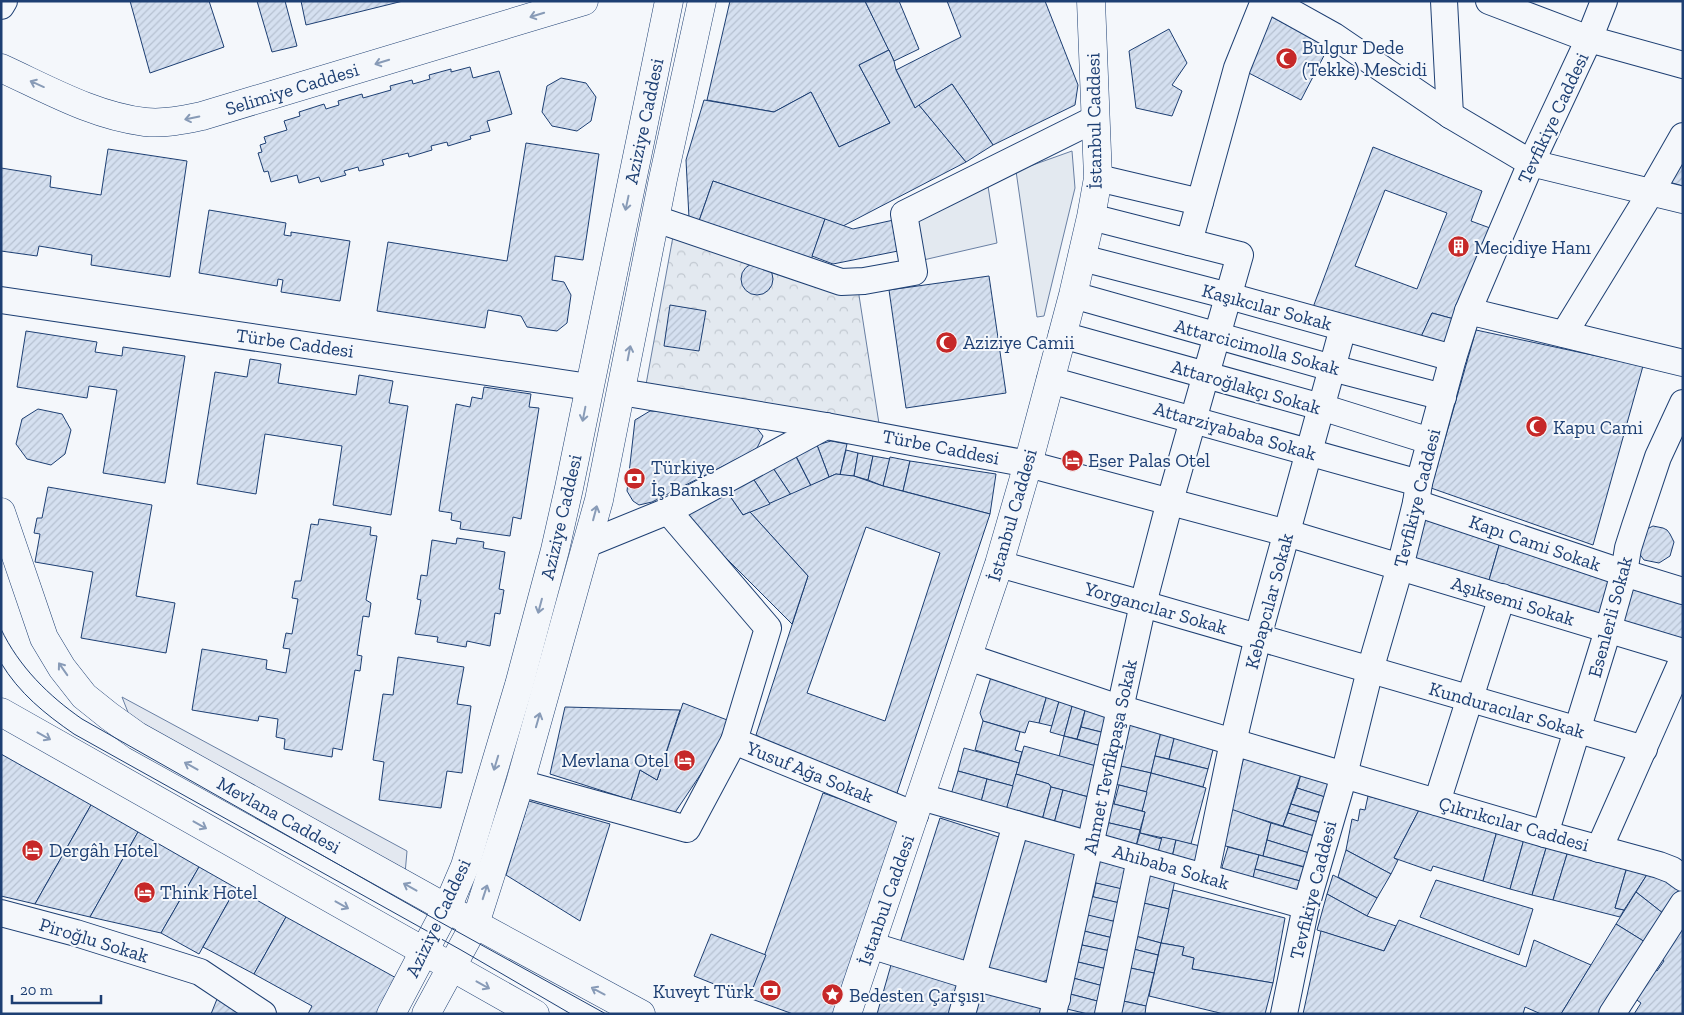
<svg xmlns="http://www.w3.org/2000/svg" width="1684" height="1015" font-family="'Zilla Slab',serif">
<defs>
<pattern id="park-crowns" width="20" height="18" patternUnits="userSpaceOnUse" patternTransform="scale(1.25)"><rect width="20" height="18" fill="#e3e9f0"/><path d="M2 6a3 3 0 1 1 6 0M12 15a3 3 0 1 1 6 0" fill="none" stroke="#c2c9d1"/></pattern>
<pattern id="building-hatch" width="6" height="6" patternUnits="userSpaceOnUse" patternTransform="scale(1.25)"><rect width="6" height="6" fill="#d5e0f0"/><path d="M-1 1l2-2M0 6l6-6M5 7l2-2" fill="none" stroke="#b6c1d1"/></pattern>
</defs>
<rect width="100%" height="100%" fill="#f4f7fb"/>
<g fill="#e3e9f0" stroke="#687fa3">
<polygon points="1072,151 1075,188 1044,316 1037,317 1016,171"/>
<polygon points="987,180 997,243 919,261 910,216"/>
</g>
<polygon fill="url(#park-crowns)" stroke="#687fa3" points="674,231 858,289 880,430 645,390"/>
<polygon fill="#e3e8f0" stroke="#687fa3" points="122,697 407,851 405,874 133,725"/>
<g fill="url(#building-hatch)" stroke="#1d3f73" fill-rule="evenodd">
<polygon points="130,1 209,1 224,47 150,73"/>
<polygon points="257,1 285,1 297,46 272,52"/>
<polygon points="301,1 403,1 306,25"/>
<polygon points="730,1 865,1 889,50 859,65 890,123 839,147 811,92 774,112 707,100"/>
<polygon points="865,1 899,1 919,49 894,61"/>
<polygon points="947,1 1045,1 1078,85 1075,105 993,145 952,84 915,108 896,70 961,37"/>
<polygon points="1270,16 1329,46 1301,100 1243,70"/>
<polygon points="1169,29 1187,63 1172,85 1182,91 1172,116 1136,108 1129,51"/>
<polygon points="889,50 894,61 896,70 915,108 919,105 966,162 843,226 713,181 699,221 689,218 686,160 704,100 774,112 811,92 839,147 890,123 859,65"/>
<polygon points="470,67 473,78 499,71 512,114 487,121 490,131 470,136 471,139 448,146 447,142 431,146 432,150 409,157 408,153 382,160 384,165 359,171 358,167 344,171 346,175 321,182 319,177 299,183 297,175 271,182 268,171 264,172 258,153 262,152 260,145 266,143 264,137 287,130 284,121 300,116 299,112 324,104 326,109 339,105 338,101 362,94 363,98 391,90 390,86 412,80 413,84 430,79 429,75 451,69 451,72"/>
<polygon points="561,78 586,83 596,97 591,121 577,131 552,126 542,112 547,86"/>
<polygon points="952,84 993,145 966,162 919,105"/>
<polygon points="526,143 599,154 583,260 555,256 552,280 564,282 571,295 567,323 557,331 527,327 521,316 488,310 485,328 377,311 388,242 507,261"/>
<path d="M1373 147 1482 191 1471 221 1490 228 1454 319 1432 313 1418 344 1312 310ZM1385 190 1447 213 1417 289 1355 266Z"/>
<polygon points="108,149 187,161 170,277 91,265 92,255 39,246 37,256 1,251 1,168 51,176 50,187 101,195"/>
<polygon points="1683,159 1683,186 1669,182"/>
<polygon points="713,181 825,219 811,260 699,221"/>
<polygon points="209,210 286,223 284,235 291,236 291,232 350,241 340,301 281,292 283,280 278,279 277,286 199,273"/>
<polygon points="825,219 853,229 898,219 903,250 833,264 812,256"/>
<circle cx="757" cy="279" r="16"/>
<polygon points="989,276 1006,393 906,408 889,290"/>
<polygon points="670,305 706,311 699,351 664,346"/>
<polygon points="1432,313 1454,319 1446,348 1419,341"/>
<polygon points="1476,330 1643,366 1593,545 1431,488"/>
<polygon points="26,331 97,342 95,352 122,356 123,347 185,356 165,483 103,473 117,390 89,386 87,398 17,387"/>
<polygon points="250,359 281,364 278,383 356,395 359,375 393,381 389,403 408,406 391,515 333,505 342,446 265,434 256,494 197,484 215,372 247,377"/>
<polygon points="484,387 531,394 529,407 539,408 521,519 513,517 510,536 460,529 461,522 451,520 452,513 439,511 456,404 470,407 472,397 482,399"/>
<polygon points="38,409 62,414 71,430 65,454 51,465 27,459 16,444 22,419"/>
<polygon points="650,411 676,412 756,427 763,436 757,448 749,453 652,502 639,505 633,501 627,491 635,420"/>
<polygon points="831,441 847,444 840,475 836,474 829,477 817,445"/>
<polygon points="817,445 829,477 811,486 795,454"/>
<polygon points="846,450 858,453 854,476 840,475"/>
<polygon points="793,451 811,486 791,495 771,465"/>
<polygon points="858,453 873,456 868,480 854,476"/>
<polygon points="873,456 890,459 883,486 868,480"/>
<polygon points="890,457 910,461 903,491 883,486"/>
<polygon points="910,461 996,474 990,514 903,491"/>
<polygon points="771,465 791,495 770,504 752,477"/>
<path d="M836 474 854 476 883 486 990 514 896 796 822 768 756 735 808 576 750 512ZM866 527 940 553 885 721 807 693Z"/>
<polygon points="752,477 770,504 743,515 727,492"/>
<polygon points="48,487 152,505 136,596 175,603 166,653 81,638 93,572 35,562 40,534 34,533 37,518 42,518"/>
<polygon points="727,492 743,515 750,512 808,576 792,624 685,517"/>
<polygon points="319,519 371,527 370,535 377,536 366,600 371,603 369,617 363,616 357,655 362,656 360,671 355,670 342,750 333,748 332,757 284,749 285,739 276,737 278,719 259,716 258,721 192,710 202,649 267,660 266,669 286,673 290,649 283,648 286,633 292,634 298,599 292,598 295,581 301,581 311,524 318,525"/>
<polygon points="1425,520 1500,542 1487,587 1412,565"/>
<polygon points="1653,526 1663,528 1667,530 1670,534 1674,542 1670,556 1659,563 1644,560 1638,552 1645,530"/>
<polygon points="457,538 484,542 483,548 505,552 499,589 504,590 500,614 495,613 490,646 467,641 466,647 437,642 438,637 415,634 421,600 417,599 421,575 427,576 432,540 456,544"/>
<polygon points="1500,542 1618,578 1605,622 1487,587"/>
<polygon points="1624,583 1683,600 1683,645 1612,625"/>
<polygon points="398,657 464,667 457,704 471,706 462,773 447,771 441,808 379,800 384,762 373,760 383,694 393,695"/>
<polygon points="991,677 1047,695 1039,723 1029,721 1025,733 983,721 980,713"/>
<polygon points="1047,695 1060,698 1052,726 1039,723"/>
<polygon points="1060,698 1073,703 1064,736 1050,732"/>
<polygon points="683,703 735,723 674,814 631,800 640,770 657,780"/>
<polygon points="1073,703 1086,707 1077,739 1064,736"/>
<polygon points="565,707 680,710 657,780 640,770 631,800 550,774"/>
<polygon points="1086,707 1109,714 1105,733 1081,727"/>
<polygon points="1126,720 1162,728 1151,773 1116,765"/>
<polygon points="983,721 1020,732 1015,750 1022,752 1019,763 975,750"/>
<polygon points="1081,727 1105,733 1101,746 1077,739"/>
<polygon points="1161,732 1175,735 1169,759 1155,756"/>
<polygon points="1175,735 1214,746 1208,769 1169,759"/>
<polygon points="1064,736 1101,746 1096,766 1059,757"/>
<polygon points="1024,746 1096,766 1089,797 1051,787 1049,784 1016,774"/>
<polygon points="964,748 1019,763 1013,786 958,771"/>
<polygon points="1,754 91,805 35,904 1,896"/>
<polygon points="1155,756 1208,769 1203,787 1151,773"/>
<polygon points="1244,756 1302,771 1283,826 1231,810"/>
<polygon points="1116,765 1151,773 1147,792 1111,783"/>
<polygon points="958,771 987,779 980,806 950,798"/>
<polygon points="1302,771 1333,781 1328,798 1297,788"/>
<polygon points="1151,773 1206,788 1191,844 1140,833 1145,812 1142,811"/>
<polygon points="1016,774 1049,784 1051,787 1041,824 1005,813"/>
<polygon points="987,779 1013,786 1005,813 980,806"/>
<polygon points="1119,785 1147,792 1142,811 1114,804"/>
<polygon points="1051,787 1063,790 1053,827 1041,824"/>
<polygon points="1297,788 1328,798 1323,813 1291,804"/>
<polygon points="1063,790 1092,798 1082,835 1053,827"/>
<polygon points="823,793 903,821 833,1014 793,1014 749,998"/>
<polygon points="1368,796 1419,810 1394,858 1398,860 1391,874 1346,850 1352,819 1358,821 1360,809 1365,810"/>
<polygon points="529,801 610,824 580,921 506,875"/>
<polygon points="1110,803 1145,812 1140,830 1105,822"/>
<polygon points="1291,804 1320,813 1318,822 1288,813"/>
<polygon points="91,805 138,832 90,917 35,904"/>
<polygon points="1228,808 1271,823 1263,856 1222,845"/>
<polygon points="1419,810 1497,831 1483,881 1433,866 1431,871 1394,858"/>
<polygon points="1288,813 1318,822 1317,837 1283,826"/>
<polygon points="940,818 1005,839 969,970 898,949"/>
<polygon points="1105,822 1140,830 1135,850 1100,842"/>
<polygon points="1271,823 1314,836 1309,853 1267,840"/>
<polygon points="1497,831 1524,839 1510,889 1483,881"/>
<polygon points="138,832 199,867 161,933 90,917"/>
<polygon points="1140,833 1162,839 1157,856 1135,850"/>
<polygon points="1162,837 1176,840 1171,862 1157,856"/>
<polygon points="1020,838 1084,855 1050,979 1039,983 981,969"/>
<polygon points="1524,839 1547,845 1532,895 1510,889"/>
<polygon points="1176,840 1200,846 1195,863 1171,862"/>
<polygon points="1267,840 1309,853 1305,867 1263,856"/>
<polygon points="1547,845 1568,851 1553,900 1532,895"/>
<polygon points="1228,847 1259,855 1252,882 1227,875 1222,867"/>
<polygon points="1346,850 1391,874 1377,898 1338,877"/>
<polygon points="1568,851 1627,867 1615,908 1624,910 1620,917 1553,900"/>
<polygon points="1259,855 1307,868 1304,882 1255,869"/>
<polygon points="1098,856 1136,865 1129,891 1091,882"/>
<polygon points="199,867 236,888 199,954 161,933"/>
<polygon points="1627,867 1648,873 1624,910 1615,908"/>
<polygon points="1255,869 1304,882 1300,894 1252,882"/>
<polygon points="1142,872 1175,880 1169,909 1135,901"/>
<polygon points="1648,873 1664,878 1680,891 1664,914 1636,892"/>
<polygon points="1333,875 1377,898 1367,916 1327,894"/>
<polygon points="1436,880 1533,909 1519,955 1420,917"/>
<polygon points="1096,883 1127,890 1124,904 1093,897"/>
<polygon points="236,888 286,917 254,974 203,947"/>
<polygon points="1173,890 1285,918 1273,983 1192,969 1194,958 1182,955 1184,947 1161,943"/>
<polygon points="1636,892 1664,914 1645,942 1616,924"/>
<polygon points="1327,894 1367,916 1396,926 1384,951 1317,930"/>
<polygon points="1090,896 1124,904 1121,923 1085,915"/>
<polygon points="1135,901 1169,909 1161,943 1128,934"/>
<polygon points="1088,915 1121,923 1117,939 1084,931"/>
<polygon points="286,917 398,979 379,1014 308,1014 312,1006 254,974"/>
<polygon points="1399,920 1526,967 1534,940 1591,965 1561,1014 1541,1014 1525,1007 1523,1014 1303,1014 1321,931 1384,951"/>
<polygon points="1616,924 1645,942 1606,1014 1561,1014"/>
<polygon points="1683,924 1683,1014 1634,1014 1641,1003 1634,998 1654,969 1657,971 1664,961 1658,957"/>
<polygon points="1084,931 1117,939 1115,952 1082,945"/>
<polygon points="711,934 766,955 749,998 694,976"/>
<polygon points="1128,934 1161,943 1158,955 1125,947"/>
<polygon points="1161,943 1184,947 1182,955 1194,958 1192,969 1273,983 1265,1014 1224,1014 1149,996"/>
<polygon points="1082,945 1115,952 1111,970 1078,962"/>
<polygon points="1125,947 1158,955 1154,973 1121,966"/>
<polygon points="1078,962 1111,970 1107,987 1073,978"/>
<polygon points="891,965 962,984 954,1014 877,1014"/>
<polygon points="1121,966 1154,973 1146,1006 1114,999"/>
<polygon points="1073,978 1107,987 1105,1003 1070,994"/>
<polygon points="973,988 1043,1007 1041,1014 966,1014"/>
<polygon points="1070,994 1105,1003 1104,1014 1088,1014 1067,1009"/>
<polygon points="217,999 241,1014 211,1014"/>
<polygon points="1114,999 1146,1006 1145,1014 1111,1014"/>
</g>
<g fill="none" stroke-linecap="round" stroke-linejoin="round">
<defs>
<g id="street">
<polyline points="1271,1 1334,36 1450,115 1531,163 1683,200"/>
<polyline points="1444,1 1450,115"/>
<polyline points="1489,1 1589,39 1683,65"/>
<polyline points="1,6 4,1"/>
<polyline points="1098,178 1200,202"/>
<polyline points="656,219 841,282 864,281 914,272 904,214 1095,119"/>
<polyline points="1189,242 1237,68 1264,1"/>
<polyline points="1082,258 1229,296 1453,358"/>
<polyline points="1073,295 1332,368 1443,397"/>
<polyline points="1,300 589,387"/>
<polyline points="1468,311 1683,363"/>
<polyline points="1564,334 1651,192 1683,136"/>
<polyline points="1062,335 1321,407 1430,441"/>
<polyline points="1050,380 1419,483"/>
<polyline points="621,392 826,426 1028,464 1287,533 1683,652"/>
<polyline points="1416,503 1624,573 1683,591"/>
<polyline points="668,511 768,628 734,741 915,815"/>
<polyline points="587,544 668,511 826,426"/>
<polyline points="999,564 1143,604 1644,749"/>
<polyline points="968,657 1119,708 1344,775 1545,834 1659,865 1672,870 1683,878"/>
<polyline points="520,783 687,829 734,741"/>
<polyline points="921,797 1306,906"/>
<polyline points="1437,802 1502,597"/>
<polyline points="1545,834 1608,630 1624,573 1628,548 1635,526 1658,457 1683,403"/>
<polyline points="1599,849 1683,659"/>
<polyline points="1205,877 1233,742 1258,637 1343,328"/>
<polyline points="1,913 76,933 200,972 263,1014"/>
<polyline points="870,945 973,977 1057,999"/>
<polyline points="962,1014 1016,824"/>
<polyline points="1053,1014 1143,604 1170,501 1240,255 1091,217"/>
<polyline points="1108,1014 1140,859"/>
<polyline points="1284,1014 1306,906 1344,775 1370,670 1400,567 1416,503 1419,483 1453,358 1468,311 1531,163 1589,39 1604,1"/>
<polyline points="1612,1014 1683,904"/>
</g>
<g id="secondary">
<path d="M1 68C47 89 94 116 145 122 164 124 183 120 202 116L584 1"/>
<polyline points="1,512 44,638 62,668 84,696 109,716 137,736 475,924 641,1014"/>
<polyline points="1,712 535,1014"/>
<polyline points="391,1014 447,908 465,866 519,685 555,550 569,488 669,1"/>
<polyline points="426,1014 475,924 520,783 599,500 663,179 702,1"/>
<polyline points="847,1014 999,564 1028,464 1073,295 1091,217 1098,178 1091,1"/>
</g>
</defs>
<use href="#street" stroke="#1d3f73" stroke-width="28"/>
<use href="#secondary" stroke="#1d3f73" stroke-width="29"/>
<use href="#street" stroke="#f4f7fb" stroke-width="26"/>
<use href="#secondary" stroke="#f4f7fb" stroke-width="28"/>
<g stroke="#1d3f73" stroke-width="1">
<path d="M1 629C19 667 49 696 82 719L440 922 606 1014"/>
<path d="M1 663C19 693 45 714 74 734L461 950 571 1014"/>
</g>
</g>
<defs><path id="oneway-shaft" d="M-6 0H5M1.5-3L5.5 0L1.5 3" fill="none" stroke-width="1.6" stroke-linecap="round" stroke-linejoin="round" transform="scale(1.25)"/></defs>
<g stroke="#889bb7">
<use href="#oneway-shaft" transform="translate(537 15) rotate(163)"/>
<use href="#oneway-shaft" transform="translate(382 62) rotate(163)"/>
<use href="#oneway-shaft" transform="translate(37 84) rotate(-156)"/>
<use href="#oneway-shaft" transform="translate(192 118) rotate(168)"/>
<use href="#oneway-shaft" transform="translate(627 203) rotate(102)"/>
<use href="#oneway-shaft" transform="translate(629 353) rotate(-79)"/>
<use href="#oneway-shaft" transform="translate(584 414) rotate(101)"/>
<use href="#oneway-shaft" transform="translate(595 513) rotate(-75)"/>
<use href="#oneway-shaft" transform="translate(540 606) rotate(105)"/>
<use href="#oneway-shaft" transform="translate(63 669) rotate(-125)"/>
<use href="#oneway-shaft" transform="translate(538 720) rotate(-74)"/>
<use href="#oneway-shaft" transform="translate(44 736) rotate(29)"/>
<use href="#oneway-shaft" transform="translate(496 763) rotate(107)"/>
<use href="#oneway-shaft" transform="translate(191 766) rotate(-151)"/>
<use href="#oneway-shaft" transform="translate(200 825) rotate(29)"/>
<use href="#oneway-shaft" transform="translate(410 887) rotate(-151)"/>
<use href="#oneway-shaft" transform="translate(485 892) rotate(-72)"/>
<use href="#oneway-shaft" transform="translate(342 905) rotate(29)"/>
<use href="#oneway-shaft" transform="translate(483 985) rotate(29)"/>
<use href="#oneway-shaft" transform="translate(598 991) rotate(-152)"/>
</g>
<defs>
<symbol id="mosque-disc" viewBox="-11 -11 22 22"><circle r="9.5" fill="#c62828" stroke="#f4f7fb"/><path d="M3.5-4.9A6 6 0 1 0 3.5 4.9A5 5 0 1 1 3.5-4.9Z" fill="#fff"/></symbol>
<symbol id="building-disc" viewBox="-11 -11 22 22"><circle r="9.5" fill="#c62828" stroke="#f4f7fb"/><path d="M-4-6H4V6H1V3H-1V6H-4ZM-2.5-4.3h1.7v1.8h-1.7ZM.8-4.3h1.7v1.8H.8ZM-2.5-1h1.7V.8h-1.7ZM.8-1h1.7V.8H.8Z" fill="#fff"/></symbol>
<symbol id="hotel-disc" viewBox="-11 -11 22 22"><circle r="9.5" fill="#c62828" stroke="#f4f7fb"/><path d="M-6-4.5h1.5V1H6V5H4.5V3h-9V5H-6ZM-4 0a1.8 1.8 0 1 1 3.6 0ZM.5 0V-2.5h3Q6-2.5 6 0Z" fill="#fff"/></symbol>
<symbol id="bank-disc" viewBox="-11 -11 22 22"><circle r="9.5" fill="#c62828" stroke="#f4f7fb"/><path d="M-6-4H6V4H-6ZM0-2.3a2.3 2.3 0 1 0 0 4.6a2.3 2.3 0 1 0 0-4.6Z" fill="#fff"/></symbol>
<symbol id="sight-disc" viewBox="-11 -11 22 22"><circle r="9.5" fill="#c62828" stroke="#f4f7fb"/><path d="M0-6L1.8-2.2L6-1.7L2.9 1.2L3.7 5.4L0 3.3L-3.7 5.4L-2.9 1.2L-6-1.7L-1.8-2.2Z" fill="#fff"/></symbol>
</defs>
<g fill-rule="evenodd">
<use href="#mosque-disc" x="1274" y="46" width="25" height="25"/>
<use href="#building-disc" x="1446" y="234" width="25" height="25"/>
<use href="#mosque-disc" x="934" y="330" width="25" height="25"/>
<use href="#mosque-disc" x="1524" y="414" width="25" height="25"/>
<use href="#hotel-disc" x="1060" y="448" width="25" height="25"/>
<use href="#bank-disc" x="622" y="466" width="25" height="25"/>
<use href="#hotel-disc" x="672" y="748" width="25" height="25"/>
<use href="#hotel-disc" x="20" y="838" width="25" height="25"/>
<use href="#hotel-disc" x="132" y="880" width="25" height="25"/>
<use href="#bank-disc" x="758" y="978" width="25" height="25"/>
<use href="#sight-disc" x="820" y="982" width="25" height="25"/>
</g>
<g text-anchor="middle" dominant-baseline="central" stroke-width="4" stroke-linejoin="round" paint-order="stroke">
<g font-size="19" fill="#1d3f73" stroke="#f4f7fb" text-anchor="start">
<text x="1302" y="47">Bulgur Dede<tspan x="1302" dy="22">(Tekke) Mescidi</tspan></text>
<text x="1474" y="247">Mecidiye Hanı</text>
<text x="963" y="342">Aziziye Camii</text>
<text x="1553" y="427">Kapu Cami</text>
<text x="1088" y="460">Eser Palas Otel</text>
<text x="651" y="467">Türkiye<tspan x="651" dy="22">İş Bankası</tspan></text>
<text x="669" y="760" text-anchor="end">Mevlana Otel</text>
<text x="49" y="850">Dergâh Hotel</text>
<text x="160" y="892">Think Hotel</text>
<text x="754" y="991" text-anchor="end">Kuveyt Türk</text>
<text x="849" y="995">Bedesten Çarşısı</text>
</g>
<g font-size="19" fill="#1d3f73" stroke="#f4f7fb">
<text transform="translate(292 89) rotate(-17)">Selimiye Caddesi</text>
<text transform="translate(1553 118) rotate(-65)">Tevfikiye Caddesi</text>
<text transform="translate(644 121) rotate(-78)">Aziziye Caddesi</text>
<text transform="translate(1094 121) rotate(-91)">İstanbul Caddesi</text>
<text transform="translate(1267 307) rotate(15)">Kaşıkcılar Sokak</text>
<text transform="translate(295 343) rotate(8)">Türbe Caddesi</text>
<text transform="translate(1257 347) rotate(15)">Attarcicimolla Sokak</text>
<text transform="translate(1246 387) rotate(16)">Attaroğlakçı Sokak</text>
<text transform="translate(1235 431) rotate(16)">Attarziyababa Sokak</text>
<text transform="translate(941 447) rotate(11)">Türbe Caddesi</text>
<text transform="translate(1417 498) rotate(-76)">Tevfikiye Caddesi</text>
<text transform="translate(1012 515) rotate(-74)">İstanbul Caddesi</text>
<text transform="translate(561 517) rotate(-77)">Aziziye Caddesi</text>
<text transform="translate(1535 543) rotate(19)">Kapı Cami Sokak</text>
<text transform="translate(1269 601) rotate(-75)">Kebapcılar Sokak</text>
<text transform="translate(1513 601) rotate(17)">Aşıksemi Sokak</text>
<text transform="translate(1156 608) rotate(16)">Yorgancılar Sokak</text>
<text transform="translate(1610 617) rotate(-75)">Esenlerli Sokak</text>
<text transform="translate(1507 710) rotate(16)">Kunduracılar Sokak</text>
<text transform="translate(1110 757) rotate(-78)">Ahmet Tevfikpaşa Sokak</text>
<text transform="translate(810 772) rotate(22)">Yusuf Ağa Sokak</text>
<text transform="translate(279 815) rotate(29)">Mevlana Caddesi</text>
<text transform="translate(1514 824) rotate(16)">Çıkrıkcılar Caddesi</text>
<text transform="translate(1171 867) rotate(16)">Ahibaba Sokak</text>
<text transform="translate(1313 890) rotate(-76)">Tevfikiye Caddesi</text>
<text transform="translate(886 900) rotate(-71)">İstanbul Caddesi</text>
<text transform="translate(438 918) rotate(-65)">Aziziye Caddesi</text>
<text transform="translate(94 940) rotate(17)">Piroğlu Sokak</text>
</g>
</g>
<rect width="1684" height="1015" fill="none" stroke="#1d3f73" stroke-width="5"/>
<path d="M12 995v8h89v-8" fill="none" stroke="#1d3f73" stroke-width="2.5"/>
<text x="20" y="995" font-size="15" fill="#1d3f73" stroke="#f4f7fb" stroke-width="4" paint-order="stroke">20 m</text>
</svg>
